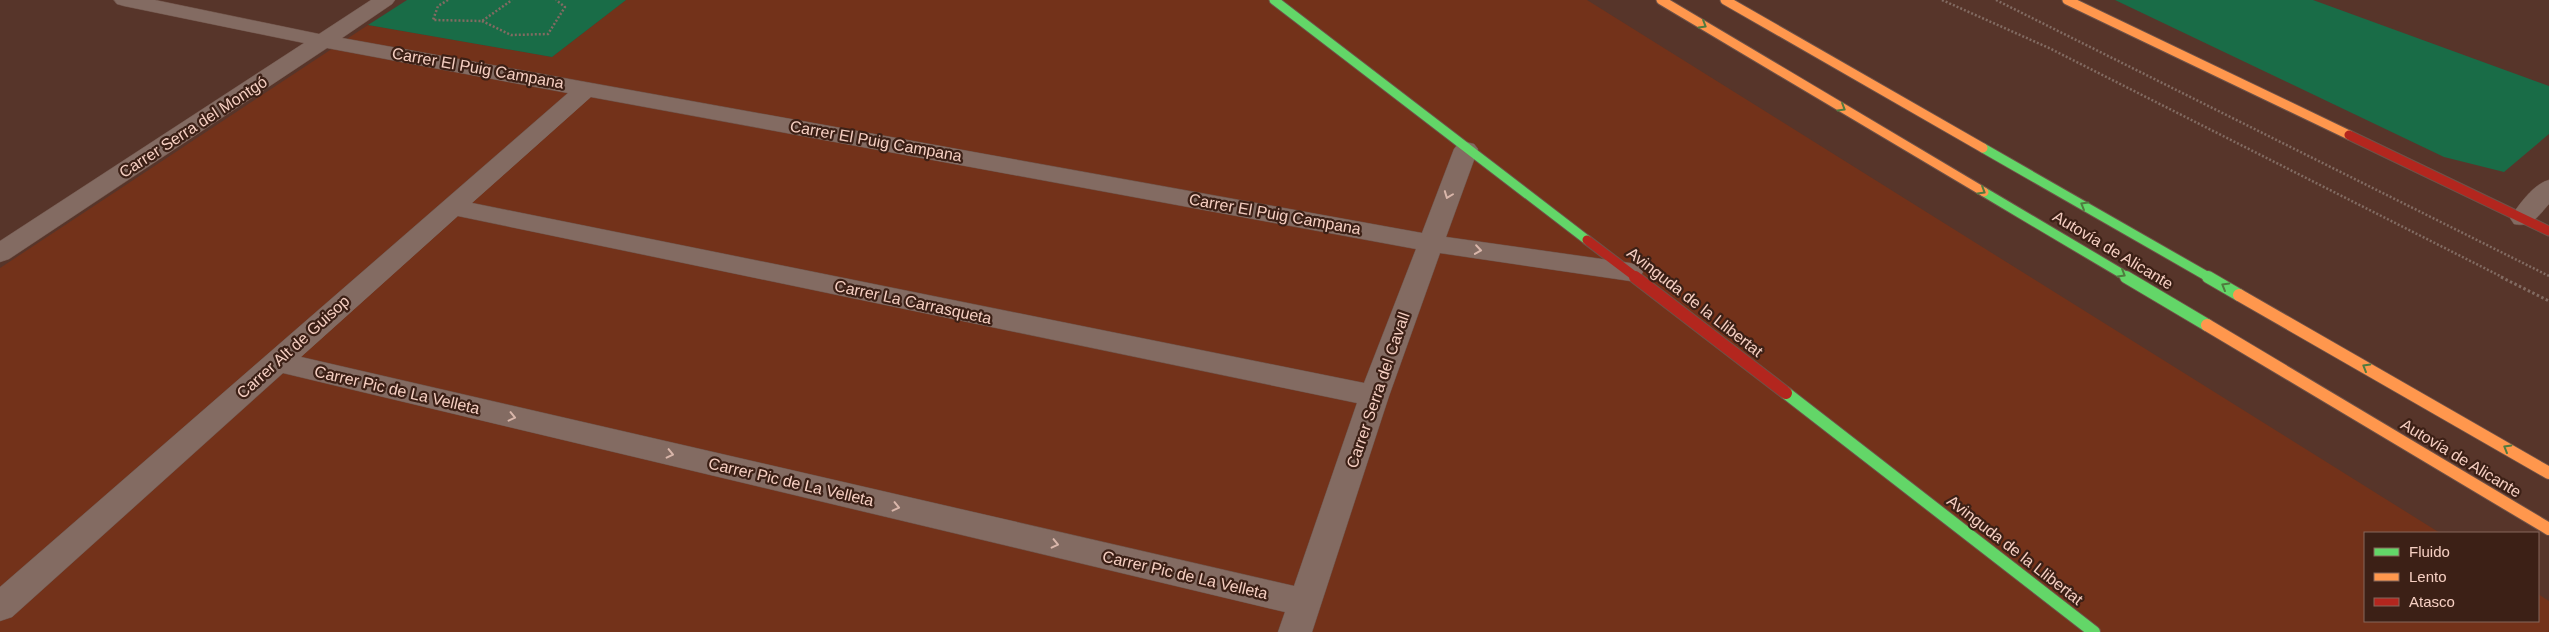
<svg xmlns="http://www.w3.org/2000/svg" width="2549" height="632" font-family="Helvetica,sans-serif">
<rect width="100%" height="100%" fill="#57352a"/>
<polygon fill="#73321a" points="626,0 1587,0 2440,533 2365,533 2365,621 2538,621 2538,594 2549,601 2549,632 0,632 0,268 368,25 552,57"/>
<g fill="#196c47">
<polygon points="407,0 626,0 552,57 368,25"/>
<polygon points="2115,0 2313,0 2549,86 2549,134 2504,172 2444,157"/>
</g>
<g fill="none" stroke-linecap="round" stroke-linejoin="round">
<defs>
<g id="street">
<path d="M114 0H155L319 34 371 0H395L392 4 342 38 1422 233 1454 149 1458 144 1466 142 1474 144 1478 149 1446 237 1630 263 1639 266 1643 272 1639 278 1630 281 1440 253 1389 396 1312 632H1278L1285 612 283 373 12 617 0 621V587L568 93 327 48 9 259 0 262V241L304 43 124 6 117 4ZM591 97 1416 249 1364 383 472 203ZM458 216 1357 403 1294 586 301 357Z"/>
<path d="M2549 180V204C2538 216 2532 228 2514 224L2510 218C2519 205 2533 184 2549 180Z"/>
</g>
<g id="fast-far1">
<polyline points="1274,0 1587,240"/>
<polyline points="1983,148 2210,278"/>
<polyline points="1984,192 2129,278"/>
</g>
<g id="fast">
<polyline points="2126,277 2207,325"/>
<polyline points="2208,277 2239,295"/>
<polyline points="1786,393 2094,632"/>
</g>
<g id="slow-far1">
<polyline points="1661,0 1984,192"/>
<polyline points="1725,0 1983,148"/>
<polyline points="2067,0 2349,135"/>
</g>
<g id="slow">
<polyline points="2239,295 2549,473"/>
<polyline points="2207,325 2549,529"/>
</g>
<g id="jam-far1">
<polyline points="2349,135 2549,231"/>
<polyline points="1587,240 1637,278"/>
</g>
<polyline id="jam" points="1635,277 1786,393"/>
</defs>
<use href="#street" stroke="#6e5248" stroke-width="1"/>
<use href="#fast-far1" stroke="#6e5248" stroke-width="11"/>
<use href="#fast" stroke="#6e5248" stroke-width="14"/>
<use href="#slow-far1" stroke="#6e5248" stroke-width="11"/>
<use href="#slow" stroke="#6e5248" stroke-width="14"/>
<use href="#jam-far1" stroke="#6e5248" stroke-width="11"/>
<use href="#jam" stroke="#6e5248" stroke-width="14"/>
<g stroke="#826b62" stroke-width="2.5" stroke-dasharray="2 2" stroke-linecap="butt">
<polyline points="448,0 438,6 433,20 482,21 512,0"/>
<polyline points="1942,0 2049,48 2504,278"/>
<polyline points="1996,0 2549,276"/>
<polyline points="482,21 511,35 548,34 565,7 556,0"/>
</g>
<polyline stroke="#826b62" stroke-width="3" stroke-dasharray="2.5 2.5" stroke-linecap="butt" points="2501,277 2549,301"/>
<use href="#street" fill="#836b62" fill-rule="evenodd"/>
<use href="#fast-far1" stroke="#63d668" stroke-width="9"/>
<use href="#fast" stroke="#63d668" stroke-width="12"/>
<use href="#slow-far1" stroke="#ff974d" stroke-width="9"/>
<use href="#slow" stroke="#ff974d" stroke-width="12"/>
<use href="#jam-far1" stroke="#b3261e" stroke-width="9"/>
<use href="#jam" stroke="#b3261e" stroke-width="12"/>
</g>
<defs><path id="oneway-chevron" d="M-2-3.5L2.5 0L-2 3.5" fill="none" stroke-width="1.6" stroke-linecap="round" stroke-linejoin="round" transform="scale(1.25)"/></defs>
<g stroke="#507b3f">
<use href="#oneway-chevron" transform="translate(1703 25) rotate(31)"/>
<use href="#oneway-chevron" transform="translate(1842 108) rotate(31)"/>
<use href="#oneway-chevron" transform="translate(1982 191) rotate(31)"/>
<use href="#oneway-chevron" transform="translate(2084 205) rotate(-150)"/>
<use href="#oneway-chevron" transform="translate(2122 274) rotate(31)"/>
<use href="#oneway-chevron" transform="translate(2225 286) rotate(-150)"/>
<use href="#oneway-chevron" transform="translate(2366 367) rotate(-150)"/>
<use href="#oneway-chevron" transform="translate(2507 448) rotate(-150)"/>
</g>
<g stroke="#d9b6aa">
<use href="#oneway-chevron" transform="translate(1448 195) rotate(111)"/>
<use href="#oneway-chevron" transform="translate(1478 250) rotate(8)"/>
<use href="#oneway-chevron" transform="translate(512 417) rotate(13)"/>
<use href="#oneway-chevron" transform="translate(670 454) rotate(13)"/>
<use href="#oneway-chevron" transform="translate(896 507) rotate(13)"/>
<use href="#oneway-chevron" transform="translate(1055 544) rotate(13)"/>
</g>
<g text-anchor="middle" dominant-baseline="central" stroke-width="4.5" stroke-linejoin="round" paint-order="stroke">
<g font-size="16" fill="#f6cfc2" stroke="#3c2016">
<text transform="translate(478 68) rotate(10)">Carrer El Puig Campana</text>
<text transform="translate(193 127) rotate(-33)">Carrer Serra del Montgó</text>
<text transform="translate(876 141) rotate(10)">Carrer El Puig Campana</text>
<text transform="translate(1275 214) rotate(10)">Carrer El Puig Campana</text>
<text transform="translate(2113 250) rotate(31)">Autovía de Alicante</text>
<text transform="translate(913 302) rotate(12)">Carrer La Carrasqueta</text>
<text transform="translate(1695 302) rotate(38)">Avinguda de la Llibertat</text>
<text transform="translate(293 347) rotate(-42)">Carrer Alt de Guisop</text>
<text transform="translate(397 390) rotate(13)">Carrer Pic de La Velleta</text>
<text transform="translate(1378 390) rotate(-71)">Carrer Serra del Cavall</text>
<text transform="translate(2461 458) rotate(31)">Autovía de Alicante</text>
<text transform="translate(791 482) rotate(13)">Carrer Pic de La Velleta</text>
<text transform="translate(2015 550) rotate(38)">Avinguda de la Llibertat</text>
<text transform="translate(1185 575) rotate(13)">Carrer Pic de La Velleta</text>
</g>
</g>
<rect x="2364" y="532" width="175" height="90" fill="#3c2016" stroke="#86665b"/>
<rect x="2374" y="548" width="25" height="8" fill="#63d668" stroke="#86665b"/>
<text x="2409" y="557" font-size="15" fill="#f6cfc2">Fluido</text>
<rect x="2374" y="573" width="25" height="8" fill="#ff974d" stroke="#86665b"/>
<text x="2409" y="582" font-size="15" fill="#f6cfc2">Lento</text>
<rect x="2374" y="598" width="25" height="8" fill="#b3261e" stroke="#86665b"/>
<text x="2409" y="607" font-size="15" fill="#f6cfc2">Atasco</text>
</svg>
